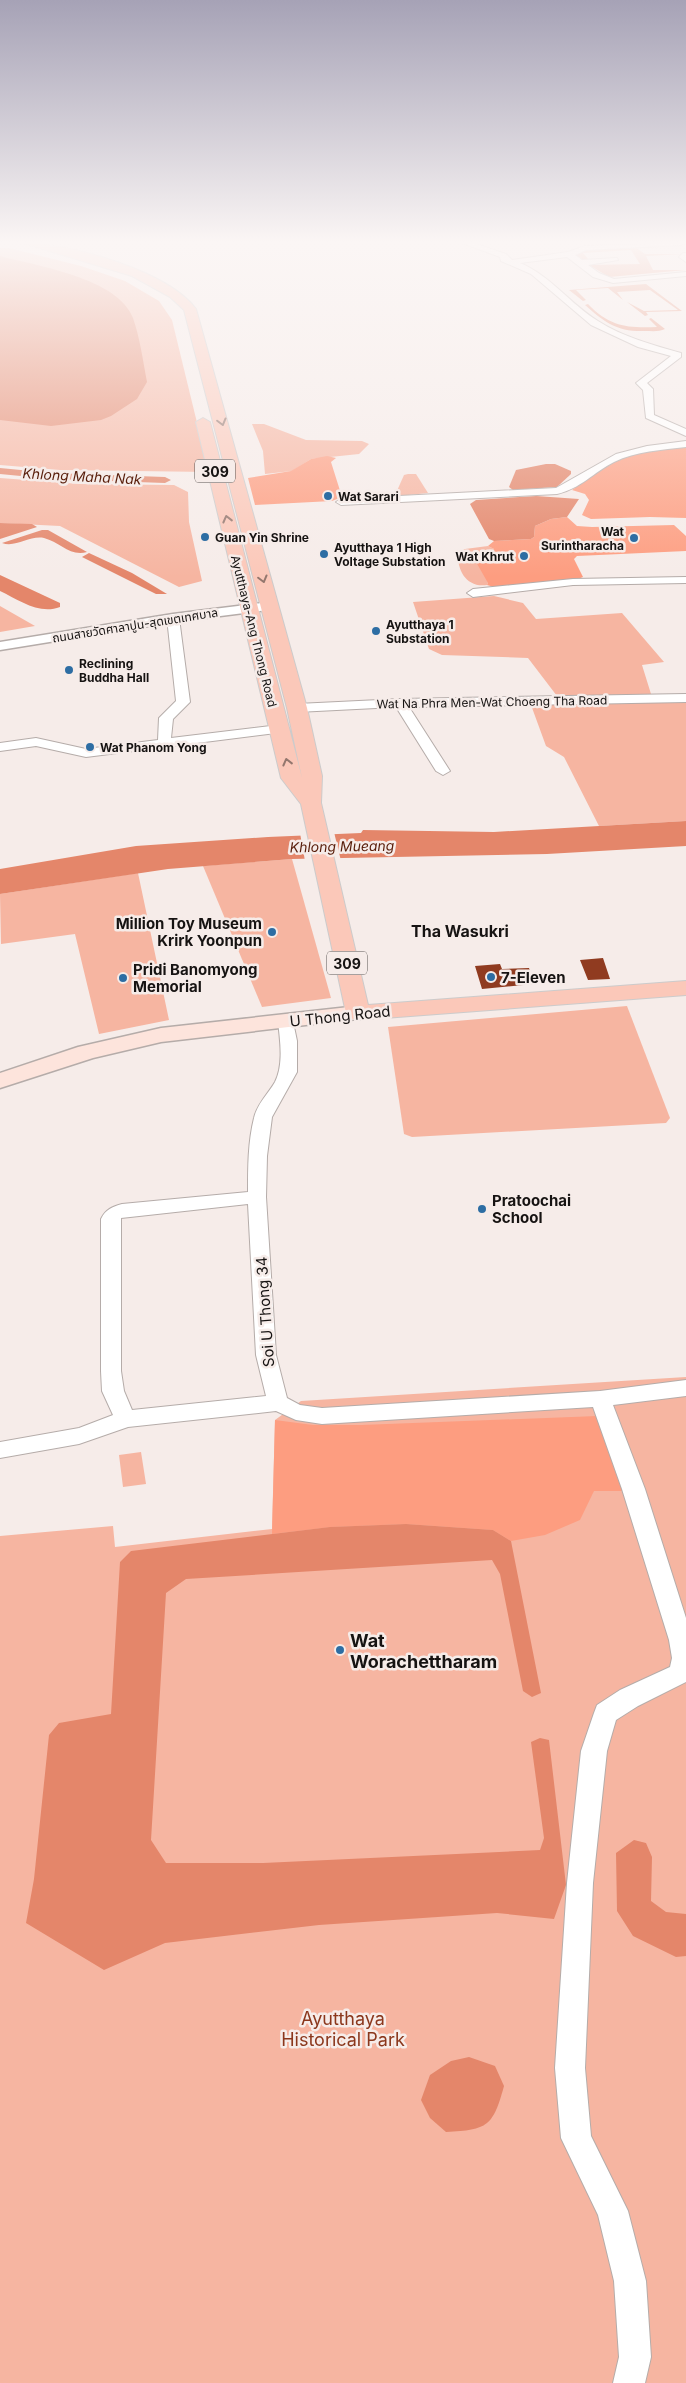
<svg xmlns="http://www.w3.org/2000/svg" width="686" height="2383" font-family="Inter,'Noto Sans Thai',sans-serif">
<rect width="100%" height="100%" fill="#f6ece9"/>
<g fill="#f6b5a1">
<polygon points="0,248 9,248 81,266 125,281 159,301 172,320 209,472 60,470 0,465"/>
<polygon points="252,424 264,424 306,440 362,441 369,444 359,454 311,459 292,471 265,474 263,451"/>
<polygon points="408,474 416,474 428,493 398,496 396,493 404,475"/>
<polygon points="0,478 80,484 174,485 188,492 189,522 202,581 179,587 60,526 0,523"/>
<path d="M488 546 494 549 492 554 484 556 488 583 487 585C467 588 457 571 458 553L465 549Z"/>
<polygon points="494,596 523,603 536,619 622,613 664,662 642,665 651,694 557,696 528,658 442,655 429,649 413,602"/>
<polygon points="0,606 35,626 0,632"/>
<polygon points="686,701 686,821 599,826 564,757 546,746 531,705"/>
<polygon points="292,859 331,998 262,1007 203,866"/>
<polygon points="138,873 169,1020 99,1034 75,934 1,944 0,894"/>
<polygon points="627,1006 670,1118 666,1123 412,1137 404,1134 388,1027"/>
<polygon points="686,1377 686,2383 0,2383 0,1536 113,1526 115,1547 272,1529 275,1420 301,1401"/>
<polygon points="141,1452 146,1484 123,1487 119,1455"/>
</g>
<g fill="#fd9d80">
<polygon points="686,446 686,518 650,517 591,519 582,515 589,500 585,494 572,490 609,464 645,450"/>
<polygon points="327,456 336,458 331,462 342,497 332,501 255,505 248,478 291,471 311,459"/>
<polygon points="567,517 577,526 592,527 674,525 686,536 686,551 577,556 574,559 583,577 578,579 494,587 487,585 488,583 476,562 484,556 492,554 494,549 488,546 494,541 531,539 534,537 535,526 551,519"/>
<polygon points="597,1416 623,1491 594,1491 580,1520 545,1535 511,1541 493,1530 406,1524 331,1527 272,1534 275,1420 313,1425 361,1425"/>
</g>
<g fill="#e4866a">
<polygon points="635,247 645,254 683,254 646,256 653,270 686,270 609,277 589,265 640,264 631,250 583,253 589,260 583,260 575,254 581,250"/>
<path d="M0 256C37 266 118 278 133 318 140 338 143 361 147 382L137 399 111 416 101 420 51 426 0 420Z"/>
<polygon points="646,284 682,311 646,312 648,315 645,316 627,302 644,311 678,310 650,290 617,292 623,300 608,288 576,290 586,300 583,301 569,290"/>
<path d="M588 304C610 327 627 328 657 327L649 319 651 318 665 329C659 332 652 331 645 331 618 332 605 323 585 305Z"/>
<polygon points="546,464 555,464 571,471 571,474 557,487 513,490 509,487 516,470"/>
<polygon points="536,496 579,499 567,517 551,519 535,526 534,537 531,539 494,541 489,539 470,504 476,500"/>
<polygon points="0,523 32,524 37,527 0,539"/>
<path d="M42 530H48L87 552C70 557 60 542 44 538 30 535 16 548 2 543Z"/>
<polygon points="89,553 132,573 167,594 156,594 82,557"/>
<path d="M0 575 60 603V607C39 615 19 600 0 591Z"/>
<polygon points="686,821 686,846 547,854 292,859 168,869 0,894 0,869 136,846 268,837 361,833 363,830 494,832"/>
<polygon points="406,1524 493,1530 511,1541 541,1693 532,1697 523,1691 500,1574 492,1560 186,1579 166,1593 151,1840 166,1863 263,1863 540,1850 544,1838 531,1742 540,1738 549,1740 566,1885 554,1919 497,1913 319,1925 165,1943 104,1970 26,1923 34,1879 49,1735 59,1723 111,1714 120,1562 131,1551 330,1527"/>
<polygon points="634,1840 646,1843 652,1857 651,1901 666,1912 686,1914 686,1956 676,1957 633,1936 617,1911 616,1853"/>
<path d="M469 2057 495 2066 504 2086C493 2126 488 2130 446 2132L430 2118 421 2100 430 2075 451 2061Z"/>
</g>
<polygon fill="#f6ece9" points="334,832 341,861 305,861 300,833"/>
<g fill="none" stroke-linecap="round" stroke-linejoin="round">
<polygon fill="#e4866a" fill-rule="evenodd" points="0,468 52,473 165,477 171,480 165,483 52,479 0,474"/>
</g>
<g fill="#903b20">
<polygon points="603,958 610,979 588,980 580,960"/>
<polygon points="500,964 502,969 529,968 534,984 482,989 475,966"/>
</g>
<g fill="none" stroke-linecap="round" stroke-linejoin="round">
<defs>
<g id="minor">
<path d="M462 243H473L506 254 512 260 568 252 585 246 685 243 681 245 586 250 575 255 582 260 617 258 618 260 588 265 599 273 614 279 686 272V276L613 283 593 277 567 257 520 263C551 276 570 304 598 321 623 337 653 345 681 353V357L647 383 653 389 654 415 686 429V436L646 418 643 390 636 383 671 356 638 347 591 325 531 274 501 261 500 257Z"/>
<polygon points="683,253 686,253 686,262 679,257"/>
<path d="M686 441V447C662 450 636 451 614 462 594 472 580 489 557 494L341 505 336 502 341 499 556 488 616 454 647 446Z"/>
<polygon points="686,577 686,583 573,585 473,597 467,593 473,589 573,579"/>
<polygon points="173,614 179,618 190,702 173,719 171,738 279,725 284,726 286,729 284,732 86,757 36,746 0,751 0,743 36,738 86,749 158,740 159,718 176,701 167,618"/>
<polygon points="686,694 686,702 409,707 450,771 443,775 436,771 396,707 297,712 290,708 297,704 400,699"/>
<path d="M286 1016 292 1017 297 1041V1072L272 1117 267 1156 266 1197 276 1355 287 1398 300 1405 322 1408 600 1391 686 1380V1396L613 1405 645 1489 686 1618V1682L638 1706 616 1720 607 1751 593 1883 585 2068 591 2136 628 2211 646 2281 651 2357 645 2383H613L619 2357 614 2281 598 2215 561 2138 555 2068 567 1883 581 1751 594 1713 597 1705 620 1690 670 1667 672 1658 669 1640 622 1489 593 1407 322 1424 296 1420 276 1411 128 1427 79 1444 0 1458V1442L79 1428 113 1415 102 1391 101 1371V1219C106 1209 112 1207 122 1204L248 1192C248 1167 248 1142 254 1118 257 1104 268 1094 275 1082 284 1064 280 1040 278 1021L280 1017ZM248 1204 256 1355 266 1396 132 1410 124 1391 121 1371V1218Z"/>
</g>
<polygon id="tertiary" points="270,602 275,603 277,606 275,609 173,622 0,650 0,642 173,614"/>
<polygon id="secondary" points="358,1006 366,1008 370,1013 366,1018 161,1042 93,1058 0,1088 0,1073 78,1047 161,1028"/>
<path id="primary" d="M23 243C69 243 168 271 196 309L307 708 322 776 321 803 368 1005 686 981V995L358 1020 349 1018 346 1013 301 804 281 778 196 422 203 418 210 422 302 778 287 708 184 310 170 297 132 276Z"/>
</defs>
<use href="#minor" stroke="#b5aca9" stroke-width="2"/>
<use href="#tertiary" stroke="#b5aca9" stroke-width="3"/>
<use href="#secondary" stroke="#b5aca9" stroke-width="3"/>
<use href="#primary" stroke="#cccbcb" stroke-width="2"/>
<use href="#minor" fill="#fff" fill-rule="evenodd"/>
<use href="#tertiary" fill="#fff" fill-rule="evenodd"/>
<use href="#secondary" fill="#fde4dc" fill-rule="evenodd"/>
<use href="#primary" fill="#fbc8b9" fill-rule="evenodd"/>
</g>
<defs><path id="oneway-chevron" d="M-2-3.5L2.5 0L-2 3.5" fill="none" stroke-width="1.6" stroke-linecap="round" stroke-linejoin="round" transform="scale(1.25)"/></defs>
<g stroke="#94776e">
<use href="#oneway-chevron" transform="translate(222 422) rotate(75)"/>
<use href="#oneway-chevron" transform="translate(227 519) rotate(-104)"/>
<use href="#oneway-chevron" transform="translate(263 579) rotate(75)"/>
<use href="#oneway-chevron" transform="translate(287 762) rotate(-104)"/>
</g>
<linearGradient id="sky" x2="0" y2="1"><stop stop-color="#a6a2b6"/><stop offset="0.42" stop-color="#fbf6f5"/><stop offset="1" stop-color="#fbf6f5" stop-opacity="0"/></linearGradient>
<rect width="686" height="577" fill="url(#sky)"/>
<g fill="#2d6da3" stroke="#f6ece9" stroke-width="2">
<circle cx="328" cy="496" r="5"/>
<circle cx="205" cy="537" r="5"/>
<circle cx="634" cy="538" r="5"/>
<circle cx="324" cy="554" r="5"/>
<circle cx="524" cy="556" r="5"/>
<circle cx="376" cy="631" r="5"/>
<circle cx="69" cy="670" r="5"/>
<circle cx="90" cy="747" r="5"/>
<circle cx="272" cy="932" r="5"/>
<circle cx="491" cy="977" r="5"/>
<circle cx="123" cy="978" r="5"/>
<circle cx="482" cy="1209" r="5"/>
<circle cx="340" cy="1650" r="5"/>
</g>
<g text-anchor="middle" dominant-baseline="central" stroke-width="5" stroke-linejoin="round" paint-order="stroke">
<g font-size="12" font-weight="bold" fill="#161312" stroke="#f6ece9" text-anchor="start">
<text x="338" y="496">Wat Sarari</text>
<text x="624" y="531" text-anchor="end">Wat<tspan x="624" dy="14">Surintharacha</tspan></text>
<text x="215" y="537">Guan Yin Shrine</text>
<text x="334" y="547">Ayutthaya 1 High<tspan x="334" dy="14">Voltage Substation</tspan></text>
<text x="514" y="556" text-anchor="end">Wat Khrut</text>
<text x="386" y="624">Ayutthaya 1<tspan x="386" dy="14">Substation</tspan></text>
<text x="79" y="663">Reclining<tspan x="79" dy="14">Buddha Hall</tspan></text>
<text x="100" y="747">Wat Phanom Yong</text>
</g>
<g font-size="12" fill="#161312" stroke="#f6ece9">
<text transform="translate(135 625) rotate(-9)">ถนนสายวัดศาลาปูน-สุดเขตเทศบาล</text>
<text transform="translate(254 631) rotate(76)">Ayutthaya-Ang Thong Road</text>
<text transform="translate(492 702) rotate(-1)">Wat Na Phra Men-Wat Choeng Tha Road</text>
</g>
<g fill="#f6ece9" stroke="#595452" stroke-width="1">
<rect x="195" y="459.5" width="40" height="23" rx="4"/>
<rect x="327" y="951.5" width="40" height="23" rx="4"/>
</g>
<g font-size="14" font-weight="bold" fill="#161312">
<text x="215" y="471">309</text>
<text x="347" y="963">309</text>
</g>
<g font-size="14" font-style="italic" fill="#581d0a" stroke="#f6ece9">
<text transform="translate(82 476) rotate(3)">Khlong Maha Nak</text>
<text transform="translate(342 846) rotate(-1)">Khlong Mueang</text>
</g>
<g font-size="15" font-weight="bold" fill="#161312" stroke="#f6ece9" text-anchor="start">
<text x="262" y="923" text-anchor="end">Million Toy Museum<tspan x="262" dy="17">Krirk Yoonpun</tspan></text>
<text x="133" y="969">Pridi Banomyong<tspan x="133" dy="17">Memorial</tspan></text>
<text x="501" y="977">7-Eleven</text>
<text x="492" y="1200">Pratoochai<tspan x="492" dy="17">School</tspan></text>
</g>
<g font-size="15" fill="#161312" stroke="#f6ece9">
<text transform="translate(340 1016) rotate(-6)">U Thong Road</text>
<text transform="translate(265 1312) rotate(-94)">Soi U Thong 34</text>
</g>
<g font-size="16" font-weight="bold" fill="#161312" stroke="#f6ece9">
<text x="460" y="931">Tha Wasukri</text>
</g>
<g font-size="18" font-weight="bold" fill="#161312" stroke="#f6ece9" text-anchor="start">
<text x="350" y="1640">Wat<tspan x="350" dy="21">Worachettharam</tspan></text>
</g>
<g font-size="18" fill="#8b371c" stroke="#f6ece9">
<text x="343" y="2018">Ayutthaya<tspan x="343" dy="21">Historical Park</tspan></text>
</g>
</g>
</svg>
